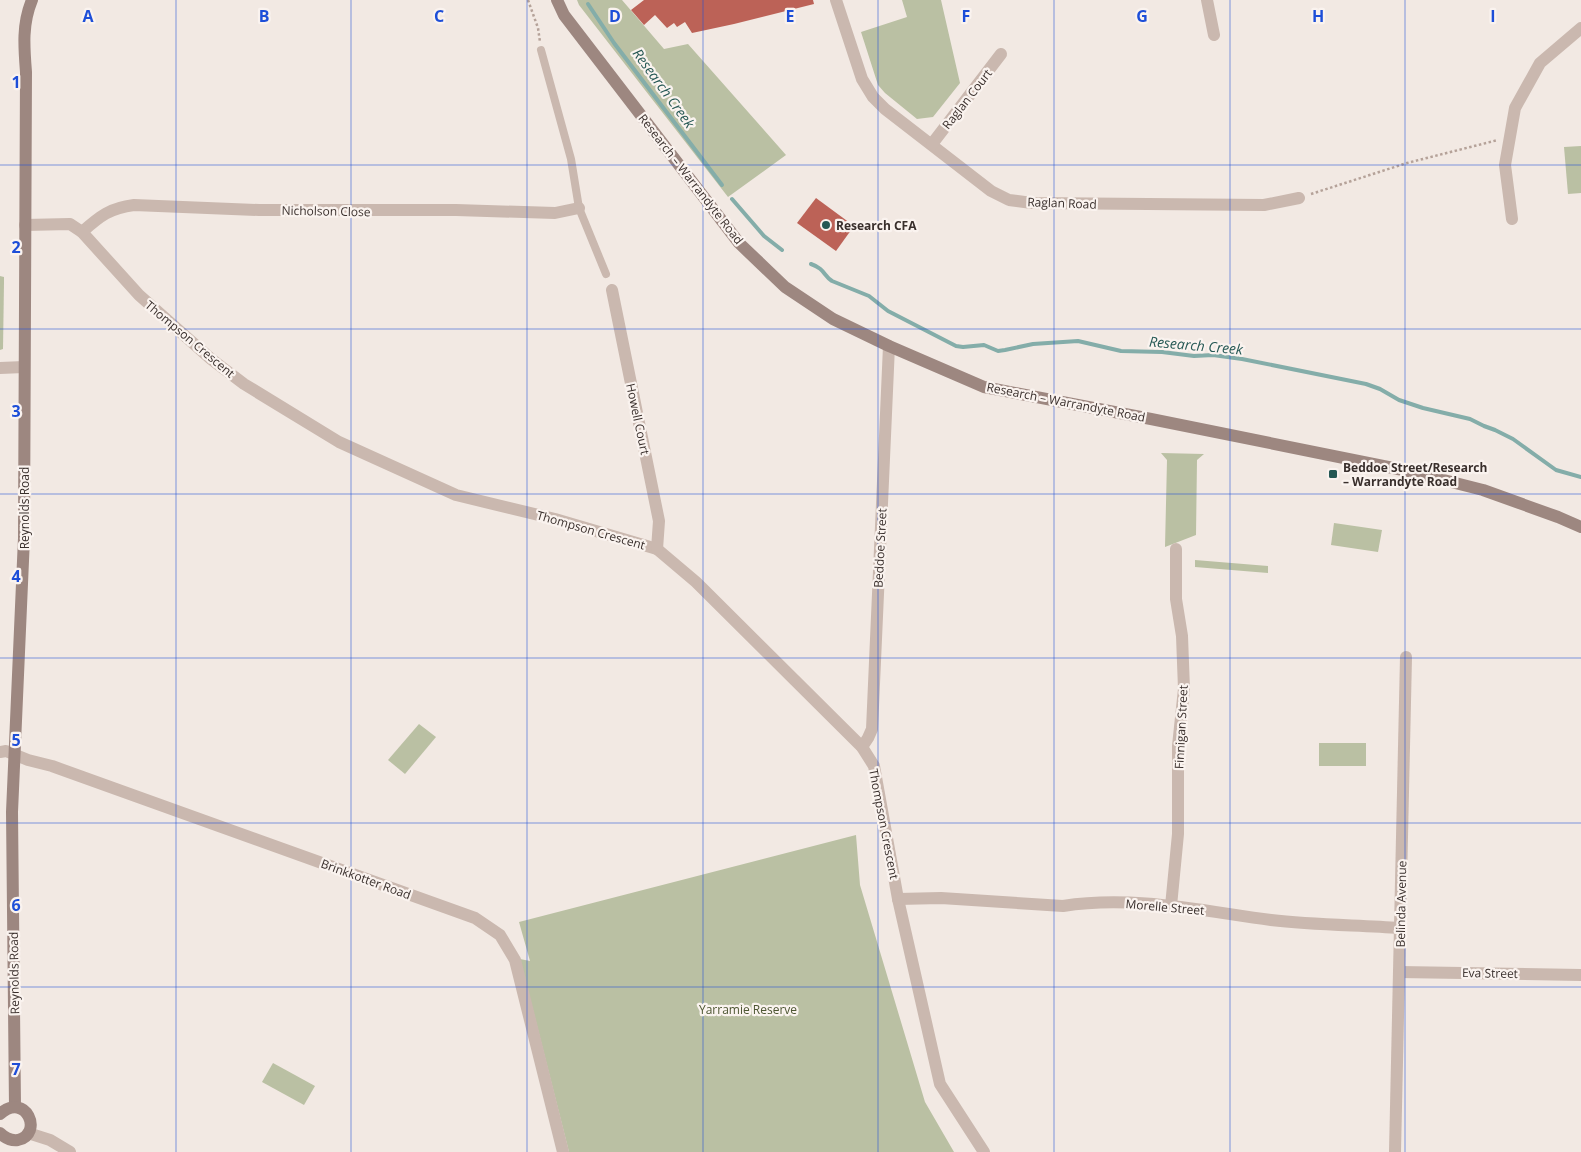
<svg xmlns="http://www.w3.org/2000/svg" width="1581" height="1152" font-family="'Open Sans',sans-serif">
<rect width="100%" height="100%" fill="#f2e9e3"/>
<g fill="#bac0a3">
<polygon points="577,0 622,0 664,49 688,44 786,155 728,197 579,5"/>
<polygon points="902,0 941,0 960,83 933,117 917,119 885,93 878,85 861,32 907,17"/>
<polygon points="1581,146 1581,193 1568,194 1564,147"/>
<polygon points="0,276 4,277 4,282 3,349 0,350"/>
<polygon points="1161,453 1204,454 1197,460 1196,535 1165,547 1167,460"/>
<polygon points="1334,523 1382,530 1378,552 1331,545"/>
<polygon points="1195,560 1268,566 1268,573 1195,567"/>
<polygon points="419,724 436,737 405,774 388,760"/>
<rect x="1319" y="743" width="47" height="23"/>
<polygon points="856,835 860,885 925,1102 954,1152 569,1152 520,959 530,961 519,922"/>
<polygon points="273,1063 315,1086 304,1105 262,1082"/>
</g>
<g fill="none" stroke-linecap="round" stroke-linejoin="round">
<g stroke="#84ada9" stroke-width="4">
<polyline points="588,4 614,43 722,185"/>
<polyline points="732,199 764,236 782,250"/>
<path d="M811 264C825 269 823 275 832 281L869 296 888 311 956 346 963 347 984 345 998 351 1005 350 1033 344 1078 341 1121 351 1162 352 1194 356 1213 355 1242 359 1366 384 1380 389 1399 400 1423 408 1470 419 1484 426 1495 430 1513 439 1556 470 1581 477"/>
</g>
</g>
<g fill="#bc6257">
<polygon points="644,0 813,0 814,4 734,24 692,33 685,22 677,27 674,23 667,28 655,15 644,25 631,10"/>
<polygon points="816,198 854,226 836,251 797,223"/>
</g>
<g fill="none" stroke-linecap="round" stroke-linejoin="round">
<g stroke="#b5a299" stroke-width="2.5" stroke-dasharray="2.5 2.5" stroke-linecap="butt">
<polyline points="528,0 538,28 540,42"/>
<polyline points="1311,194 1407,163 1498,140"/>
</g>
<polyline stroke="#cab8af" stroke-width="8" points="541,50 571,159 579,208 606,274"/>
<g stroke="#cab8af" stroke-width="12">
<polyline points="836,0 862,79 873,97 885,109 991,191 1009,200 1032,203 1264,205 1299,198"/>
<polyline points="1207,0 1214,35"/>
<polyline points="932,144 1001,54"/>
<polyline points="1512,219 1505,165 1515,108 1540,63 1581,28"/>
<polyline points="25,225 70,224 82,232 139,295 211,359 244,384 339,442 456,495 555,519 657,549 696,582 862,747 874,766 898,899 940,1084 984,1152"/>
<path d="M82 232C100 216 110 208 134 205L259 210H456L555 213 579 208"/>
<polyline points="612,290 659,521 657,549"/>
<polyline points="0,368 24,367"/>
<polyline points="862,747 868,738 872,729 889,346"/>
<polyline points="0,752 6,751 28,760 52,766 475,918 500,935 515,960 563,1152"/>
<path d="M898 899 941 898 1063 906C1133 895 1202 911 1271 920 1314 925 1357 925 1400 928"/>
<polyline points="1171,906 1178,834 1178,746 1184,689 1182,636 1176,599 1176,549"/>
<polyline points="1399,972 1581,975"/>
<polyline points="28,1133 50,1140 70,1152"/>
<polyline points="1395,1152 1406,657"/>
</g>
<g stroke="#9d8780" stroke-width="12">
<polyline points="557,0 564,15 739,243 785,287 833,319 889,346 984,387 1151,419 1408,471 1483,490 1558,517 1581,527"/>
<path d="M15 1107 12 812 24 538 26 72C24 47 22 24 32 0"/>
<path d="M0 1114C26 1091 44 1134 18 1140 10 1141 5 1138 0 1133"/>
</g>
</g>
<path fill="none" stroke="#1d4ed8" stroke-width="1" stroke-opacity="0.55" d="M176 0V1152M351 0V1152M527 0V1152M703 0V1152M878 0V1152M1054 0V1152M1230 0V1152M1405 0V1152M0 165H1581M0 329H1581M0 494H1581M0 658H1581M0 823H1581M0 987H1581"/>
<g fill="#255854" stroke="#faf3ef" stroke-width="2">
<circle cx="826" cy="225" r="5"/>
<rect x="1328" y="469" width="10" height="10" rx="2.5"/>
</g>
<g text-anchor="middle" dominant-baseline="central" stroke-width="4.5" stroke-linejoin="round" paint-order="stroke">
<g font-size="12" fill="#392f2c" stroke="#faf3ef">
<text transform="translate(967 99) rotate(-52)">Raglan Court</text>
<text transform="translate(691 179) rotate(52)">Research – Warrandyte Road</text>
<text transform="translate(1062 203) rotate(2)">Raglan Road</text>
<text transform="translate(326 211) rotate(1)">Nicholson Close</text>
<text transform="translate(190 339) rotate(40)">Thompson Crescent</text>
<text transform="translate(1066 402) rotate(11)">Research – Warrandyte Road</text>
<text transform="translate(638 419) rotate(78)">Howell Court</text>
<text transform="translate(24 508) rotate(-90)">Reynolds Road</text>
<text transform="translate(591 530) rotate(16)">Thompson Crescent</text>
<text transform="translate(880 548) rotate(-87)">Beddoe Street</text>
<text transform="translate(1181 727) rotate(-87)">Finnigan Street</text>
<text transform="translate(884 824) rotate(79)">Thompson Crescent</text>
<text transform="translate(366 879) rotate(20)">Brinkkotter Road</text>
<text transform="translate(1401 904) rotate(-89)">Belinda Avenue</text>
<text transform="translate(1165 907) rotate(5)">Morelle Street</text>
<text transform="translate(14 973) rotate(-91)">Reynolds Road</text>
<text transform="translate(1490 973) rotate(1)">Eva Street</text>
</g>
<g font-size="12" font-weight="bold" fill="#392f2c" stroke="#faf3ef" text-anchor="start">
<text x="836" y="225">Research CFA</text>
<text x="1343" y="467">Beddoe Street/Research<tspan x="1343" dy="14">– Warrandyte Road</tspan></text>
</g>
<g font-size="12" fill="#4d5632" stroke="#faf3ef">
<text x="748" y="1009">Yarramie Reserve</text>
</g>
<g font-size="14" font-style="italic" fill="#255854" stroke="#faf3ef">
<text transform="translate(664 88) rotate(54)">Research Creek</text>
<text transform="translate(1196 345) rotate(5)">Research Creek</text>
</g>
</g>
<g font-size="16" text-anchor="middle" font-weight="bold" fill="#1d4ed8" stroke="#faf3ef" stroke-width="4.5" stroke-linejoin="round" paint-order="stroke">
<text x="88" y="22">A</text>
<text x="264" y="22">B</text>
<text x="439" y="22">C</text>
<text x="615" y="22">D</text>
<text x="790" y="22">E</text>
<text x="966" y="22">F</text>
<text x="1142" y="22">G</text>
<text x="1318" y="22">H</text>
<text x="1493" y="22">I</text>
<text x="16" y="88">1</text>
<text x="16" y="253">2</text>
<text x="16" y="417">3</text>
<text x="16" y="582">4</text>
<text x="16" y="746">5</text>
<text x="16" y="911">6</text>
<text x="16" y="1075">7</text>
</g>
</svg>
